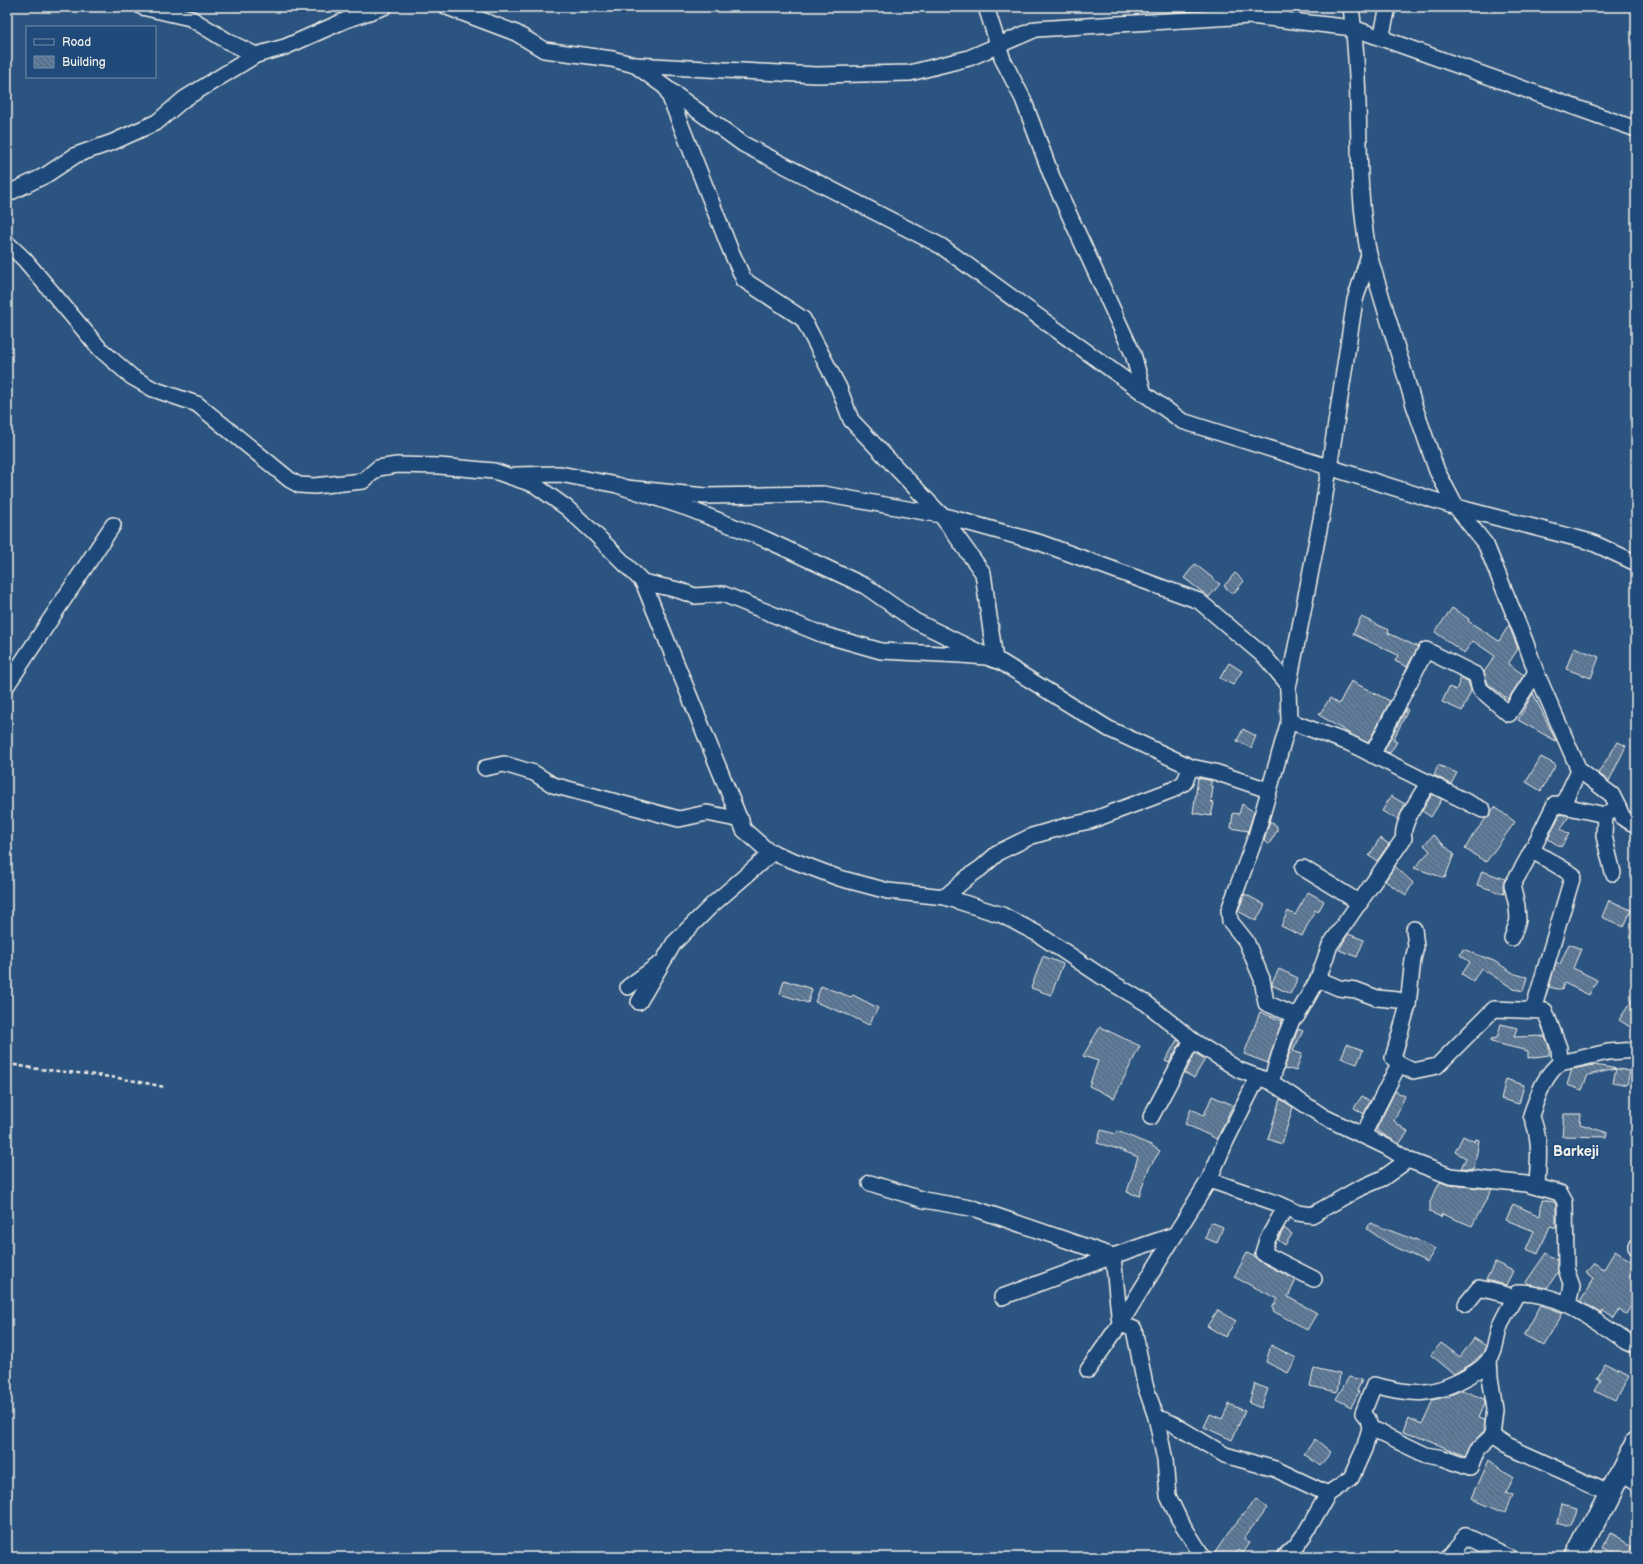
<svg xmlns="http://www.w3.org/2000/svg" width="1643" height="1564" font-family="'Balsamiq Sans',sans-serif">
<defs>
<pattern id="building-back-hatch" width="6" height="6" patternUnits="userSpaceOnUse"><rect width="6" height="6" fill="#5e7b9a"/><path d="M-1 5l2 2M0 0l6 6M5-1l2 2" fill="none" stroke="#556474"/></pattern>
</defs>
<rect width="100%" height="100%" fill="#2c5481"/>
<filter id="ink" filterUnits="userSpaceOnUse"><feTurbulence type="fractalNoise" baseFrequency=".025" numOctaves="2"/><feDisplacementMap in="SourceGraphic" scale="8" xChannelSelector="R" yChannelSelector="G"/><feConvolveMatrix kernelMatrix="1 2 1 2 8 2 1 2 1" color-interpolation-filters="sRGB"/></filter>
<g filter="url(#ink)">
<g fill="url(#building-back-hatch)" stroke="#f4f1e8">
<polygon points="1195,564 1220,584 1209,597 1184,578"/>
<polygon points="1235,573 1244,581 1233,594 1224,586"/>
<polygon points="1452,608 1469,619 1468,621 1499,641 1509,625 1518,649 1508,664 1524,675 1508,699 1488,684 1484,672 1495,656 1473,641 1464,653 1435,632"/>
<polygon points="1361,617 1389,630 1388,633 1418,647 1407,667 1395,661 1398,655 1353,634"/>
<polygon points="1574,647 1599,657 1591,678 1566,669"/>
<polygon points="1229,663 1242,671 1233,685 1220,678"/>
<polygon points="1461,678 1468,681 1471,691 1462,711 1442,702 1449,687 1456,690"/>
<polygon points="1351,681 1390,701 1368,743 1350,734 1319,715 1330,698 1339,704"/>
<polygon points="1533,693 1556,741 1518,720"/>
<polygon points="1406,709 1408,710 1393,740 1397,742 1390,753 1384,751"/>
<polygon points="1243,729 1256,736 1251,748 1237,741"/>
<polygon points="1618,742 1626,746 1609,781 1598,773"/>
<polygon points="1541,757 1556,765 1541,791 1526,782"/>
<polygon points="1438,765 1457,773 1451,784 1434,775"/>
<polygon points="1198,778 1212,781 1210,785 1213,787 1211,802 1214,803 1211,816 1193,813"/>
<polygon points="1432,794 1442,799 1431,817 1422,811"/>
<polygon points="1391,796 1405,804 1398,820 1382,811"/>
<polygon points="1242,804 1254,812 1248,831 1231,828 1233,813 1239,814"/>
<polygon points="1495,807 1515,822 1486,862 1465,849 1473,835"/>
<polygon points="1560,814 1569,816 1561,829 1569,834 1561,847 1548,839"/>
<polygon points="1270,821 1277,826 1277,831 1269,844 1264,841"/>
<polygon points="1433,835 1454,854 1445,878 1414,868 1430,851 1424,845"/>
<polygon points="1380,838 1389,844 1377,861 1369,856"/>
<polygon points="1395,866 1413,883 1406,895 1385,881"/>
<polygon points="1482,871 1505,879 1503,884 1504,894 1477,885"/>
<polygon points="1308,892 1324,901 1318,912 1315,910 1302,936 1281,926 1288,911 1295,915"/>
<polygon points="1245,894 1265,905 1256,921 1238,911"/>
<polygon points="1609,900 1631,910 1624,927 1602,917"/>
<polygon points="1348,934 1364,940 1357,957 1339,950"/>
<polygon points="1569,944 1581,949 1573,968 1597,980 1589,995 1564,983 1562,990 1549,987 1556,962 1560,964"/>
<polygon points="1463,949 1494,961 1515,974 1527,977 1523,991 1514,989 1481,968 1473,981 1462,974 1470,962 1460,955"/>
<polygon points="1043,956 1063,964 1051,995 1031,988"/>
<polygon points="1279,969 1298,978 1290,994 1272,985 1272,983"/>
<polygon points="784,980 812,989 808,1003 780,994"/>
<polygon points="821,986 851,997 853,995 878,1008 869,1025 851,1016 815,1002"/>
<polygon points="1636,994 1636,1031 1619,1020"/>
<polygon points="1260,1012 1282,1021 1268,1063 1244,1054"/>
<polygon points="1501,1024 1517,1028 1514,1037 1545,1036 1549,1047 1549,1055 1528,1058 1528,1051 1491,1042 1491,1039 1497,1038"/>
<polygon points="1100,1027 1140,1046 1114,1098 1089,1086 1098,1061 1083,1056"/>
<polygon points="1298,1029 1303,1031 1293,1051 1302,1054 1296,1071 1289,1069 1288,1070 1284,1069"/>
<polygon points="1177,1040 1181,1042 1169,1063 1165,1061"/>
<polygon points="1347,1044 1363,1050 1357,1064 1341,1058"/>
<polygon points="1195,1053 1205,1059 1194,1078 1185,1073"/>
<polygon points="1594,1065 1630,1071 1627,1085 1613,1082 1616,1069 1588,1075 1582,1090 1567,1085 1572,1069"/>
<polygon points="1506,1079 1524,1085 1519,1104 1501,1099"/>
<polygon points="1395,1091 1405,1096 1394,1121 1408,1132 1399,1144 1376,1130"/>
<polygon points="1212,1096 1233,1105 1217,1139 1185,1124 1191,1109 1204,1115"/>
<polygon points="1362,1096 1370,1101 1364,1114 1354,1108"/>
<polygon points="1280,1099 1293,1107 1282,1144 1268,1139"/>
<polygon points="1564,1114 1581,1114 1580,1124 1608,1133 1607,1137 1562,1136"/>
<polygon points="1101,1130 1116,1134 1117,1131 1151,1145 1160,1151 1149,1168 1139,1196 1127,1192 1138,1157 1118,1149 1097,1143"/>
<polygon points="1463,1136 1475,1142 1476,1139 1479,1140 1474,1169 1461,1168 1466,1158 1455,1152"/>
<polygon points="1440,1182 1449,1185 1492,1189 1472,1226 1442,1214 1441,1217 1430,1212 1430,1202"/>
<polygon points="1542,1200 1554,1202 1556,1204 1556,1228 1550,1226 1538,1254 1526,1249 1534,1231 1506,1220 1513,1204 1540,1216"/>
<polygon points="1211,1222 1223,1227 1217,1243 1205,1238"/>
<polygon points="1370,1223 1415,1240 1415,1239 1435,1249 1427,1262 1389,1244 1367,1229"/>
<polygon points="1284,1228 1292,1234 1285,1245 1278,1240"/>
<polygon points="1615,1251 1636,1264 1636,1298 1626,1314 1619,1310 1614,1318 1603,1311 1602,1314 1580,1301 1594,1279 1586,1273 1594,1263 1604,1269"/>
<polygon points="1247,1253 1255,1257 1259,1261 1296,1280 1288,1297 1317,1313 1307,1330 1273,1311 1274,1309 1272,1308 1278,1299 1234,1277"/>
<polygon points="1546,1253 1557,1260 1558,1272 1547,1288 1529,1285 1526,1282"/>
<polygon points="1495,1262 1513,1271 1506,1285 1486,1280"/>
<polygon points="1541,1305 1563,1313 1544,1346 1524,1335"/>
<polygon points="1218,1310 1236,1321 1225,1337 1207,1326"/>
<polygon points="1474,1338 1486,1346 1483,1353 1471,1364 1454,1374 1431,1355 1441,1343 1460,1357"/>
<polygon points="1271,1345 1296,1358 1288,1373 1266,1362"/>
<polygon points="1604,1364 1628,1376 1615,1401 1595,1391 1601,1380 1597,1378"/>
<polygon points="1314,1368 1340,1374 1337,1392 1310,1386"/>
<polygon points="1349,1377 1362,1380 1357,1391 1359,1392 1351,1407 1336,1399"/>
<polygon points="1255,1384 1268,1389 1261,1408 1249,1403"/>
<polygon points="1462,1390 1484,1399 1485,1404 1479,1418 1485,1420 1484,1431 1471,1444 1465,1456 1415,1435 1415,1436 1403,1432 1408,1418 1422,1424 1433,1400 1445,1397 1448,1398 1450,1395"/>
<polygon points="1229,1404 1245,1411 1232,1440 1204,1427 1210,1414 1222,1419"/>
<polygon points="1315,1439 1331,1452 1320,1466 1304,1454"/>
<polygon points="1489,1460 1513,1477 1505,1493 1512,1496 1505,1512 1472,1498"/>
<polygon points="1256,1499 1267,1508 1244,1538 1250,1543 1243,1553 1239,1550 1234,1557 1212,1557 1231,1529"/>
<polygon points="1561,1505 1576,1509 1572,1527 1557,1523"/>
<polygon points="1611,1534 1632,1546 1626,1557 1619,1557 1604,1549"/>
</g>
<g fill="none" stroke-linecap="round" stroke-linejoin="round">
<defs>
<g id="street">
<polyline points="142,7 190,18 229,42 256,55"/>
<polyline points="447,7 516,33 544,50 612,59 635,65 816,75 910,73 969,58 1036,29 1250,16 1353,28 1636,129"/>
<polyline points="986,7 1003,60 1023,99 1052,177 1133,354 1144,394"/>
<path d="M1351 7C1354 30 1356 54 1357 77 1360 136 1357 196 1369 255L1414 405 1437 471 1456 507 1486 545 1525 641 1536 672 1579 770 1612 795 1618 807"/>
<polyline points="1381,38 1388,7"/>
<polyline points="635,65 743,144 941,246 1182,421 1456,507 1591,542 1636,563"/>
<polyline points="7,194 46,175 76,155 113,142 157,122 184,99 256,55 285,47 346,20 384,7"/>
<polyline points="7,243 24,259 100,349 132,377 153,389 197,404 290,480 299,485 314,486 363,481 378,468 397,465 439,466 494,471 535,485 567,508 594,533 643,582 678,590 695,596 723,594 821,634 881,651 961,655 986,657 1001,662 1109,729 1191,767 1215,772 1268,790"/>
<polyline points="516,475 560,474 617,485 687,508 765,539 865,586 915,621 995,660 983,573 941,515 851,420 839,388 803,319 744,280 730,249 667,90"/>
<path d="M626 488 705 496 823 494 941 515 1041 543 1199 601 1265 657 1287 683 1288 688 1289 721 1256 836 1229 910 1230 921 1246 941 1262 979 1266 1003 1294 1015 1297 1016 1318 979 1330 945 1404 838C1400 824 1421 796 1428 783"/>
<polyline points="643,582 744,830 768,851 839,878 888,891 945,897 1002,915 1038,934 1104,978 1146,1003 1192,1040 1239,1070 1271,1082 1324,1117 1387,1147 1408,1160 1450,1176 1526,1184 1560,1193 1565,1202 1566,1269 1572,1286 1568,1304"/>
<polyline points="7,685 113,525"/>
<polyline points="1288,688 1322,514 1355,300 1369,255"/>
<polyline points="1289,721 1349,743 1483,810"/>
<polyline points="1372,755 1426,650 1476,675 1480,689 1509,714 1536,672"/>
<polyline points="485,768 504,764 534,773 553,785 679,819 707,813 741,820"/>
<polyline points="1563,804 1579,770"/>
<polyline points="1605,815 1604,836 1613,873"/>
<polyline points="1303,868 1360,903"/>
<polyline points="945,897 968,877 981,868 999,852 1032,836 1070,825 1090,821 1172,790 1184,783 1191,767"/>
<path d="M1512 938 1518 920 1517 906 1512 885C1529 860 1541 831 1555 804L1605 815 1618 807 1623 818 1636 825"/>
<polyline points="1318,979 1339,988 1356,990 1377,998 1398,1000 1408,1005"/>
<polyline points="628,987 658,965"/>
<polyline points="639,1002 674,943 712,905 773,852"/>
<polyline points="1533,1010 1573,875 1533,851"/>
<polyline points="1560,1063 1608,1052 1636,1050"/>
<path d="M1399 1064 1413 1071 1437 1066 1494 1009 1545 1011 1559 1048 1560 1063C1544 1075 1538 1096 1531 1115 1542 1140 1538 1160 1537 1187"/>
<polyline points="1271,1082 1284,1040 1294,1015"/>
<polyline points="1151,1117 1192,1040"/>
<polyline points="1363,1135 1399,1064 1393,1058 1408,1005 1413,959 1416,947 1414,929"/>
<polyline points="1209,1180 1279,1204 1298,1213 1312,1215 1356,1190 1383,1178 1408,1160"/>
<polyline points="870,1183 924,1200 976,1209 1113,1256 1120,1324 1088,1370"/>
<polyline points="1285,1208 1267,1240 1263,1253 1314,1279"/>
<polyline points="1636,1246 1636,1247"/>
<polyline points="1002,1297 1113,1256 1174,1235"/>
<polyline points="1466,1304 1479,1288 1515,1297"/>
<polyline points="1156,1417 1173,1424 1225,1455 1275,1469 1328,1494"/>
<polyline points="1370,1428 1426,1455 1443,1458 1470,1468 1477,1450 1492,1436 1495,1409 1490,1377 1489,1360"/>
<polyline points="1492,1436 1507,1446 1609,1492"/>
<polyline points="1619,1475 1636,1486"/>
<polyline points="1203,1557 1179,1519 1168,1496 1165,1460 1156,1417 1145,1385 1134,1329 1120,1324 1209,1180 1226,1141 1258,1077"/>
<path d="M1284 1557 1296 1546 1306 1532 1328 1494 1351 1478 1364 1449 1370 1428 1368 1419 1363 1413 1374 1385C1390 1389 1409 1394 1426 1392 1444 1390 1477 1375 1488 1361 1496 1351 1496 1337 1500 1326 1504 1315 1512 1304 1517 1293 1560 1292 1593 1319 1627 1342L1636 1346"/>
<polyline points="1448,1557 1466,1536 1510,1557"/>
</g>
<polyline id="secondary" points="1577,1557 1636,1441"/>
</defs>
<use href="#street" stroke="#f4f1e8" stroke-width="18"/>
<use href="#secondary" stroke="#f4f1e8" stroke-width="24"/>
<path stroke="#f4f1e8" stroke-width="2.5" stroke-dasharray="4 3" stroke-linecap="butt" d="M7 1063C34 1070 60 1071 87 1074 113 1077 139 1081 164 1087"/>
<use href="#street" stroke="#1f4a7a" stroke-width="15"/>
<use href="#secondary" stroke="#1f4a7a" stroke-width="21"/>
</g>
</g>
<g text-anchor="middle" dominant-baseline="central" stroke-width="3.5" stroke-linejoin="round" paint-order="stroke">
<g font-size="14" font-weight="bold" fill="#f4f1e8" stroke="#1f4a7a">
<text x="1576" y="1151">Barkeji</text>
</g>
</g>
<rect width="1643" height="1564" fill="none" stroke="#1f4a7a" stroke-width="24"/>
<rect x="12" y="12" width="1619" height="1540" fill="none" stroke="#f4f1e8" stroke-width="1.5" filter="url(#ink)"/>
<rect x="26" y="26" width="130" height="52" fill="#1f4a7a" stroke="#748da6"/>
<rect x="34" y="39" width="20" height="6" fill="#1f4a7a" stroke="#748da6"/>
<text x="62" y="46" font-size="12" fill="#f4f1e8">Road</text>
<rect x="34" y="56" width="20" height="12" fill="url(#building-back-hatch)" stroke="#748da6"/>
<text x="62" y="66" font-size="12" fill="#f4f1e8">Building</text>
</svg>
